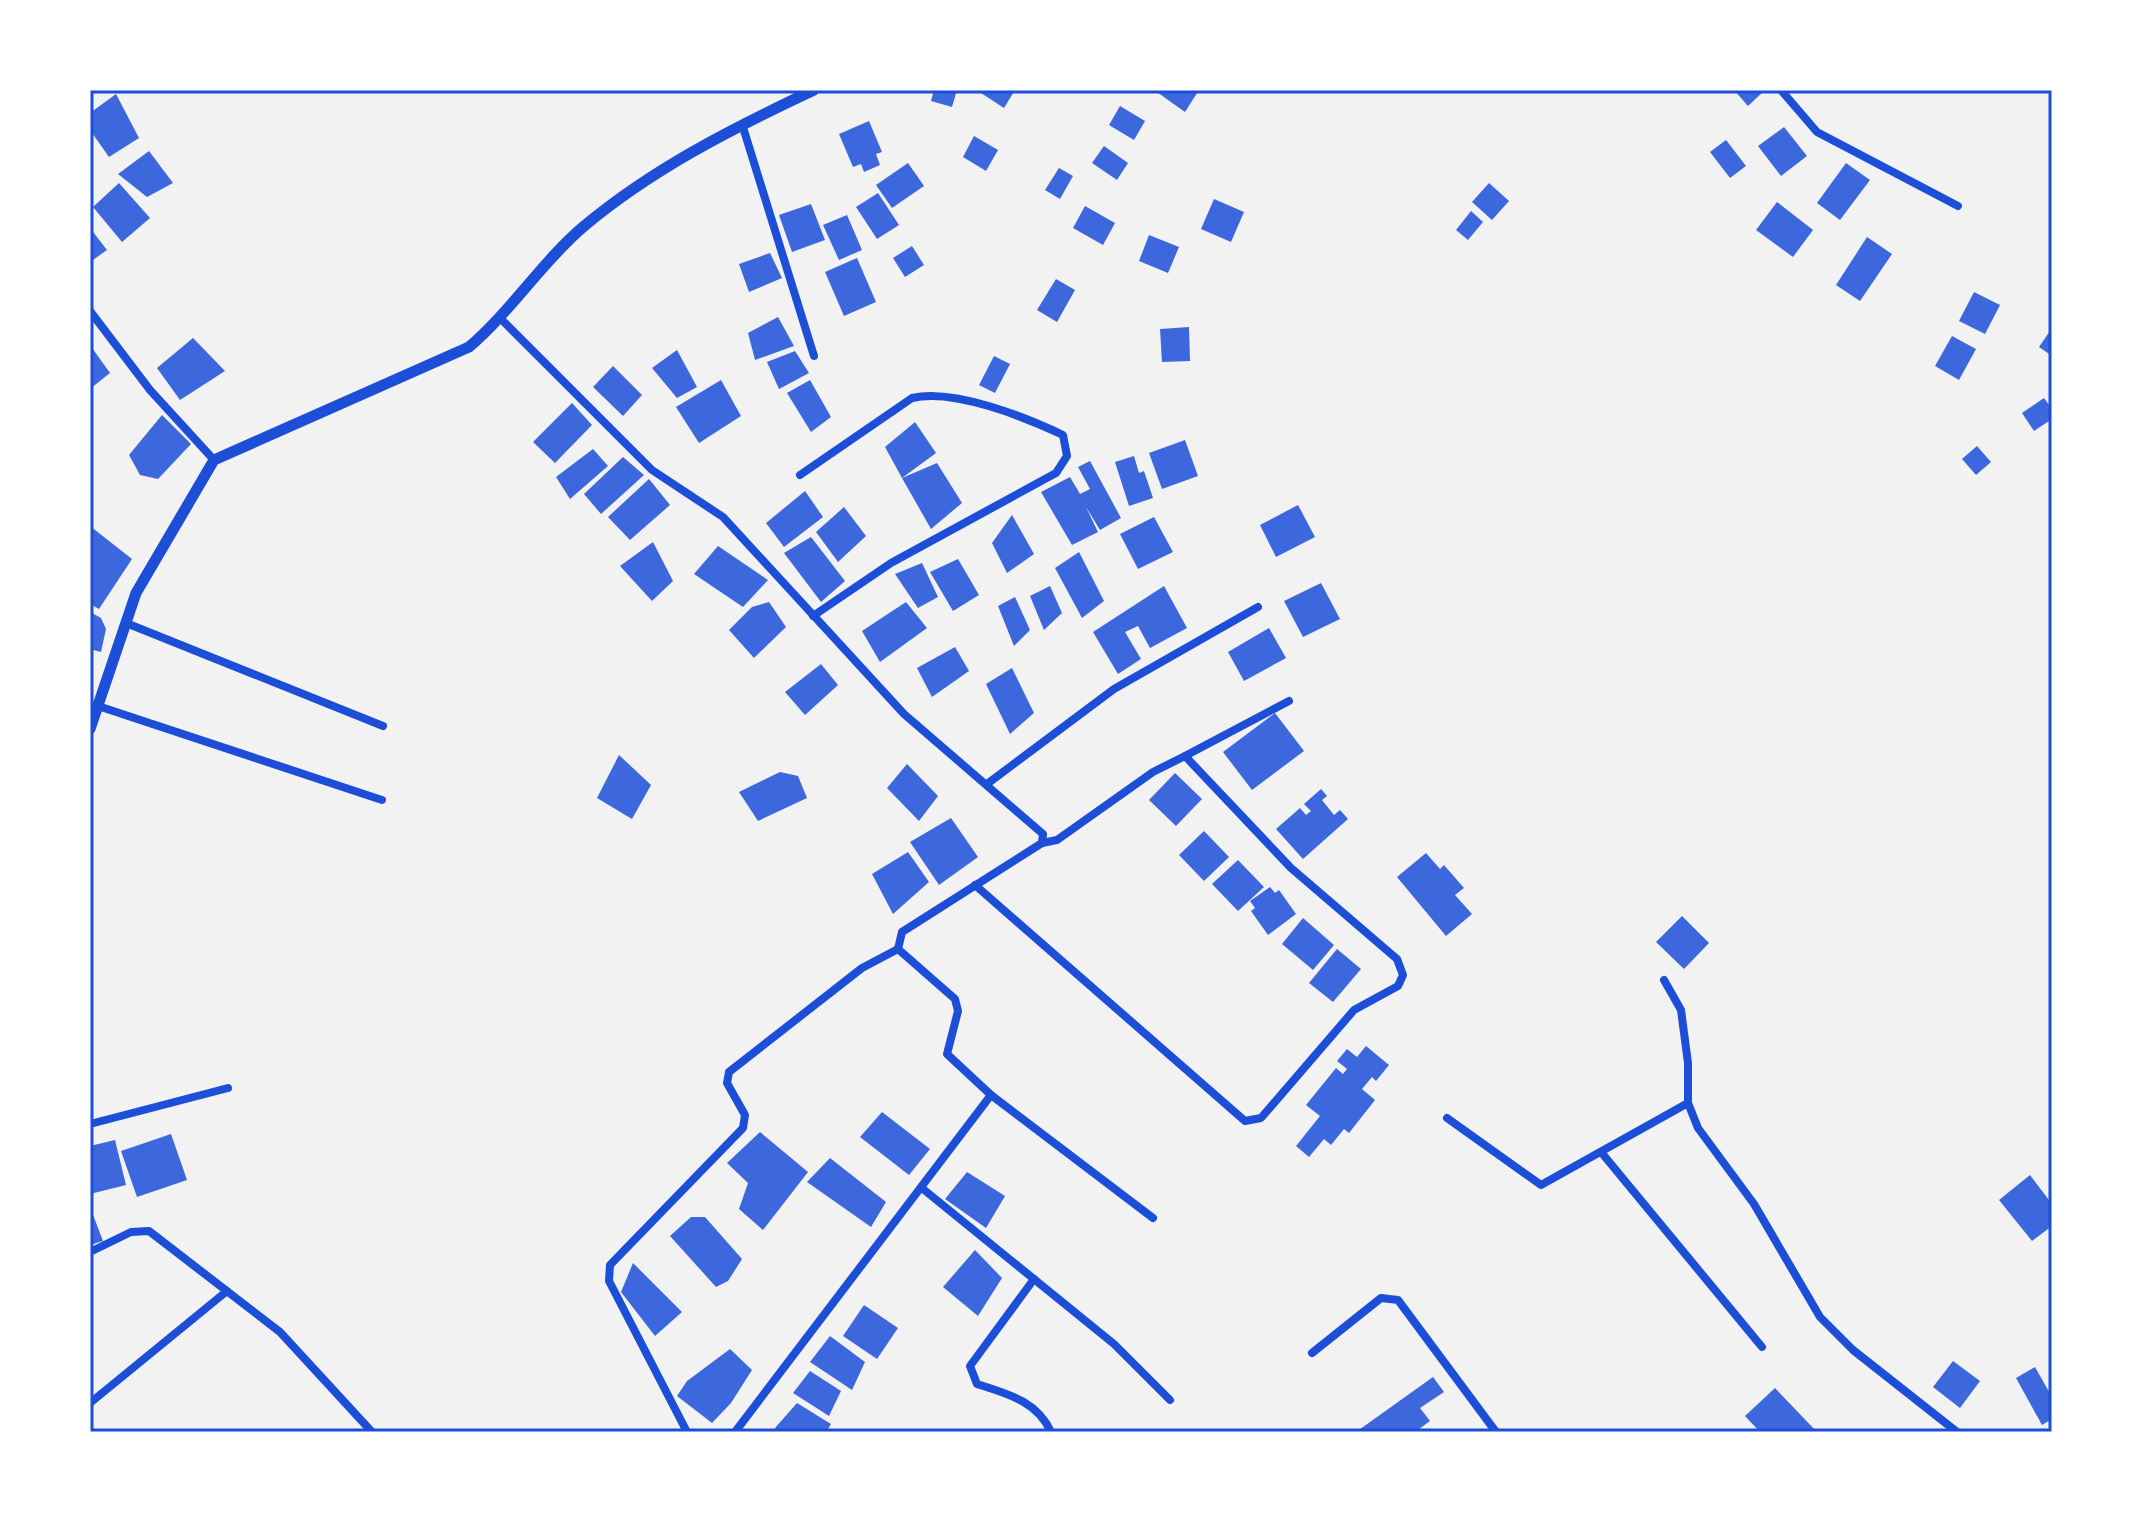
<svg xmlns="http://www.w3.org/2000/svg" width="2142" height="1522" font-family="Merriweather,serif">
<rect width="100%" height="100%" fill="#f2f2f2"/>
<g fill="#3d67dc">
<polygon points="934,90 957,90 952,107 931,101"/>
<polygon points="983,90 1015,90 1004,108 981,93"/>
<polygon points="1154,90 1199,90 1185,112"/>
<polygon points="1734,90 1765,90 1748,106"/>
<polygon points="116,94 139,138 109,157 90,130 90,113"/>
<polygon points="1120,106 1145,121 1134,140 1109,125"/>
<polygon points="869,121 882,152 876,154 880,165 864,172 861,164 853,167 839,134"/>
<polygon points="1784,127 1807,156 1781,176 1758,146"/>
<polygon points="974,136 998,150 986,171 963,157"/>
<polygon points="1726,140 1746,166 1730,178 1710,152"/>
<polygon points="1104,146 1128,163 1117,180 1092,163"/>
<polygon points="149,151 173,183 147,197 118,174"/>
<polygon points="908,163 924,186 892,208 876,185"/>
<polygon points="1846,163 1870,180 1840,220 1817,203"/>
<polygon points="1059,168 1073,176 1060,199 1045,190"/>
<polygon points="119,183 150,218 122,242 93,207"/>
<polygon points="1489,183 1509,201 1492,220 1472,202"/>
<polygon points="878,193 899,225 877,239 856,207"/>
<polygon points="1214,199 1244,212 1231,242 1201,229"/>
<polygon points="1777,202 1813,230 1793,257 1756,230"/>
<polygon points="811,204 825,240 792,252 779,215"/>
<polygon points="1085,206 1115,223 1103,245 1073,228"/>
<polygon points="1471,211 1483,222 1468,240 1456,230"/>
<polygon points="847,215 862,250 839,260 823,225"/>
<polygon points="90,228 107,250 90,262"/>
<polygon points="1149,235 1179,247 1168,273 1139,261"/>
<polygon points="1867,237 1892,254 1860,301 1836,285"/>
<polygon points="912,246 924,265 905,277 893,258"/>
<polygon points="770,253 782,278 749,292 739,264"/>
<polygon points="857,258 876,302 844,316 825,272"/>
<polygon points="1056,279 1075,290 1057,322 1037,310"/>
<polygon points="1974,292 2000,305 1985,334 1959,321"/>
<polygon points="778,317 794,346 755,360 748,333"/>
<polygon points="1189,327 1190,361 1162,362 1160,329"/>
<polygon points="2052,328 2052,356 2039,347"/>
<polygon points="1952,336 1976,349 1959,380 1935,366"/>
<polygon points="193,338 225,371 180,400 157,368"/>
<polygon points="90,345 110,373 90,389"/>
<polygon points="677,350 697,387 677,398 652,368"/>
<polygon points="795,351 809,373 779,389 767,362"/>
<polygon points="994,356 1010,364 995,393 979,385"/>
<polygon points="613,366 642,395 623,416 593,387"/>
<polygon points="721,380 741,416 699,443 676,407"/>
<polygon points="810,380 831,417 811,432 787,393"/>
<polygon points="2044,398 2052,409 2052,419 2034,431 2022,413"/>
<polygon points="572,403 592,425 555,463 533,442"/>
<polygon points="162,415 191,444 158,479 140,475 129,455"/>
<polygon points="915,422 936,453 902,478 885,447"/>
<polygon points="1185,440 1198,476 1162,489 1149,453"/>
<polygon points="1977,446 1991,462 1976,475 1962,459"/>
<polygon points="593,449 608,466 570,499 556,477"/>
<polygon points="1134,456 1139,473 1144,471 1153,498 1129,506 1115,462"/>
<polygon points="623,457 644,475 601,514 584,494"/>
<polygon points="1090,461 1121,518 1100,530 1086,507 1098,532 1072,545 1041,492 1070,477 1080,494 1090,489 1078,467"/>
<polygon points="937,463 962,503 931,529 902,478"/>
<polygon points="649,479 670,505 630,540 608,517"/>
<polygon points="805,491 823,517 784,547 766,523"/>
<polygon points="1298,505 1315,537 1276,557 1260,525"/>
<polygon points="844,507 866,536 838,562 816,532"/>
<polygon points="1012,515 1034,554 1007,573 992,543"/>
<polygon points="1154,517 1173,552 1138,569 1120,534"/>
<polygon points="90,526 132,559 99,609 90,604"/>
<polygon points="811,537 845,581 821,602 784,553"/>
<polygon points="653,542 673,581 652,601 620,566"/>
<polygon points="718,546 768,580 743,607 694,574"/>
<polygon points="1079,552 1104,601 1082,618 1055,568"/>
<polygon points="958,559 979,595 953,611 930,572"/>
<polygon points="922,563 938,597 918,608 895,574"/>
<polygon points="1321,583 1340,619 1303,637 1284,601"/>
<polygon points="1050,586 1062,613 1044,630 1030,596"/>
<polygon points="1164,586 1187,628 1150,648 1138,626 1125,632 1141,659 1118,674 1093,632"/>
<polygon points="1015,597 1030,630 1014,646 998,606"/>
<polygon points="769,602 786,627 754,658 729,630 752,607"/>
<polygon points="906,602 927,628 880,662 862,631"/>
<polygon points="90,612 101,618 106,629 101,652 90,649"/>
<polygon points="1269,628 1286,658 1244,681 1228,652"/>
<polygon points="955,647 969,671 932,697 917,668"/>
<polygon points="821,664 838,685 805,715 785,692"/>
<polygon points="1012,668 1034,713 1010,734 986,684"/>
<polygon points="1275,713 1304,751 1252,790 1223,752"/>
<polygon points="619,755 651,785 632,819 597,798"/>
<polygon points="907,764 938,796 919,821 887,788"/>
<polygon points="780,772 798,776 807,798 758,821 739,792"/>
<polygon points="1175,773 1202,799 1176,826 1149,800"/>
<polygon points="1321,789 1327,796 1322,800 1334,815 1340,810 1348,819 1303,859 1276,829 1300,808 1306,815 1311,811 1304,804"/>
<polygon points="951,818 978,857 939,885 910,842"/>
<polygon points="1204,831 1229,857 1204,881 1179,855"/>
<polygon points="908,852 929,882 893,914 872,874"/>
<polygon points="1426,853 1440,869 1444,865 1464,888 1455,895 1472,914 1446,936 1397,877"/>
<polygon points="1238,860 1264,887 1238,911 1212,884"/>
<polygon points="1270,887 1275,893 1279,890 1296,914 1268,935 1251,911 1255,908 1250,901"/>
<polygon points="1682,916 1709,943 1684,969 1656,942"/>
<polygon points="1303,918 1334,945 1313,970 1282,944"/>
<polygon points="1337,949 1361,969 1333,1002 1309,983"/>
<polygon points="1366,1046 1389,1065 1376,1081 1372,1077 1362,1089 1375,1100 1349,1133 1344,1129 1331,1145 1324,1139 1309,1157 1296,1146 1320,1116 1306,1105 1336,1068 1343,1074 1347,1069 1337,1061 1347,1049 1357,1057"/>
<polygon points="882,1112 930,1149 909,1175 860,1137"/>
<polygon points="760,1132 808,1172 763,1230 739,1209 748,1183 727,1163"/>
<polygon points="171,1134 187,1180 137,1197 121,1151"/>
<polygon points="115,1140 126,1185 90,1194 90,1146"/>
<polygon points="830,1158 886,1202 871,1227 807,1182"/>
<polygon points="967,1172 1005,1196 986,1228 945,1199"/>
<polygon points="2030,1175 2052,1204 2052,1226 2032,1241 1999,1200"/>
<polygon points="90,1207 103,1241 90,1245"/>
<polygon points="691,1217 705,1217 742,1259 728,1281 716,1287 670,1236"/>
<polygon points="975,1250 1002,1278 978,1316 943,1287"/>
<polygon points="633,1263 682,1312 655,1336 621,1292"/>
<polygon points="864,1305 898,1328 877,1359 843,1336"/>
<polygon points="830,1336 865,1362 852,1390 810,1362"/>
<polygon points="730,1349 752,1370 731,1403 712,1423 677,1396 687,1381"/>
<polygon points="1953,1361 1980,1381 1960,1408 1933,1387"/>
<polygon points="2035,1367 2052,1397 2052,1419 2042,1425 2016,1378"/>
<polygon points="810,1371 841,1391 829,1416 793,1393"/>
<polygon points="1433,1377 1444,1392 1420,1408 1430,1421 1415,1432 1356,1432"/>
<polygon points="1775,1388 1817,1432 1760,1432 1745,1416"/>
<polygon points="797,1403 831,1424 826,1432 780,1432 775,1428"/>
</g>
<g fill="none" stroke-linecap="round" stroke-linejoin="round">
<g stroke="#1d4ed8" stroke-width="8">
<polyline points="1781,90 1817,132 1958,206"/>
<polyline points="742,124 814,356"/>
<polyline points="90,311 150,390 214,460"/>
<polyline points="501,319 652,470 723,517 904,714 1043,834 1042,843 902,932 898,949 955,999 958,1011 947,1054 991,1095 735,1432"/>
<path d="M800 475 912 398C953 388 1025 417 1063 435L1067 456 1056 473 891 563 813 616"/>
<polyline points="126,623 383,726"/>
<polyline points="98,706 382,800"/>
<polyline points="1185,756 1289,701"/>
<polyline points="987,784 1114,689 1258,607"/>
<polyline points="975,885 1245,1121 1261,1118 1354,1010 1398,986 1403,975 1397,959 1291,868 1185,756 1153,772 1057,840 1042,843"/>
<polyline points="1664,980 1681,1010 1688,1063 1688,1103 1698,1128 1754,1204 1820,1317 1853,1350 1957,1432"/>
<polyline points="991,1095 1153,1218"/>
<polyline points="1447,1118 1541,1185 1688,1103"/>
<polyline points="90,1124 228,1088"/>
<polyline points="1601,1152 1762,1347"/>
<polyline points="923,1189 1114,1344 1170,1400"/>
<polyline points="90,1252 131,1232 149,1231 280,1332 372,1432"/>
<path d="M1034 1279 970 1366 977 1384C1008 1394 1037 1401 1051 1432"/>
<polyline points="1312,1353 1381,1298 1398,1300 1496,1432"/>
<polyline points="90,1403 227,1291"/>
<polyline points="687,1432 609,1281 610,1265 743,1128 745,1115 727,1083 729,1072 862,968 898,949"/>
</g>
<path stroke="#1d4ed8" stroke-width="11" d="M90 729 136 593 214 460 469 347C511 311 543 261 583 227 652 169 733 128 814 90"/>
</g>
<rect width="2142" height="1522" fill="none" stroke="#ffffff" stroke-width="184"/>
<rect x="92" y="92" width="1958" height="1338" fill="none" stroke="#1d4ed8" stroke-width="3"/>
</svg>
